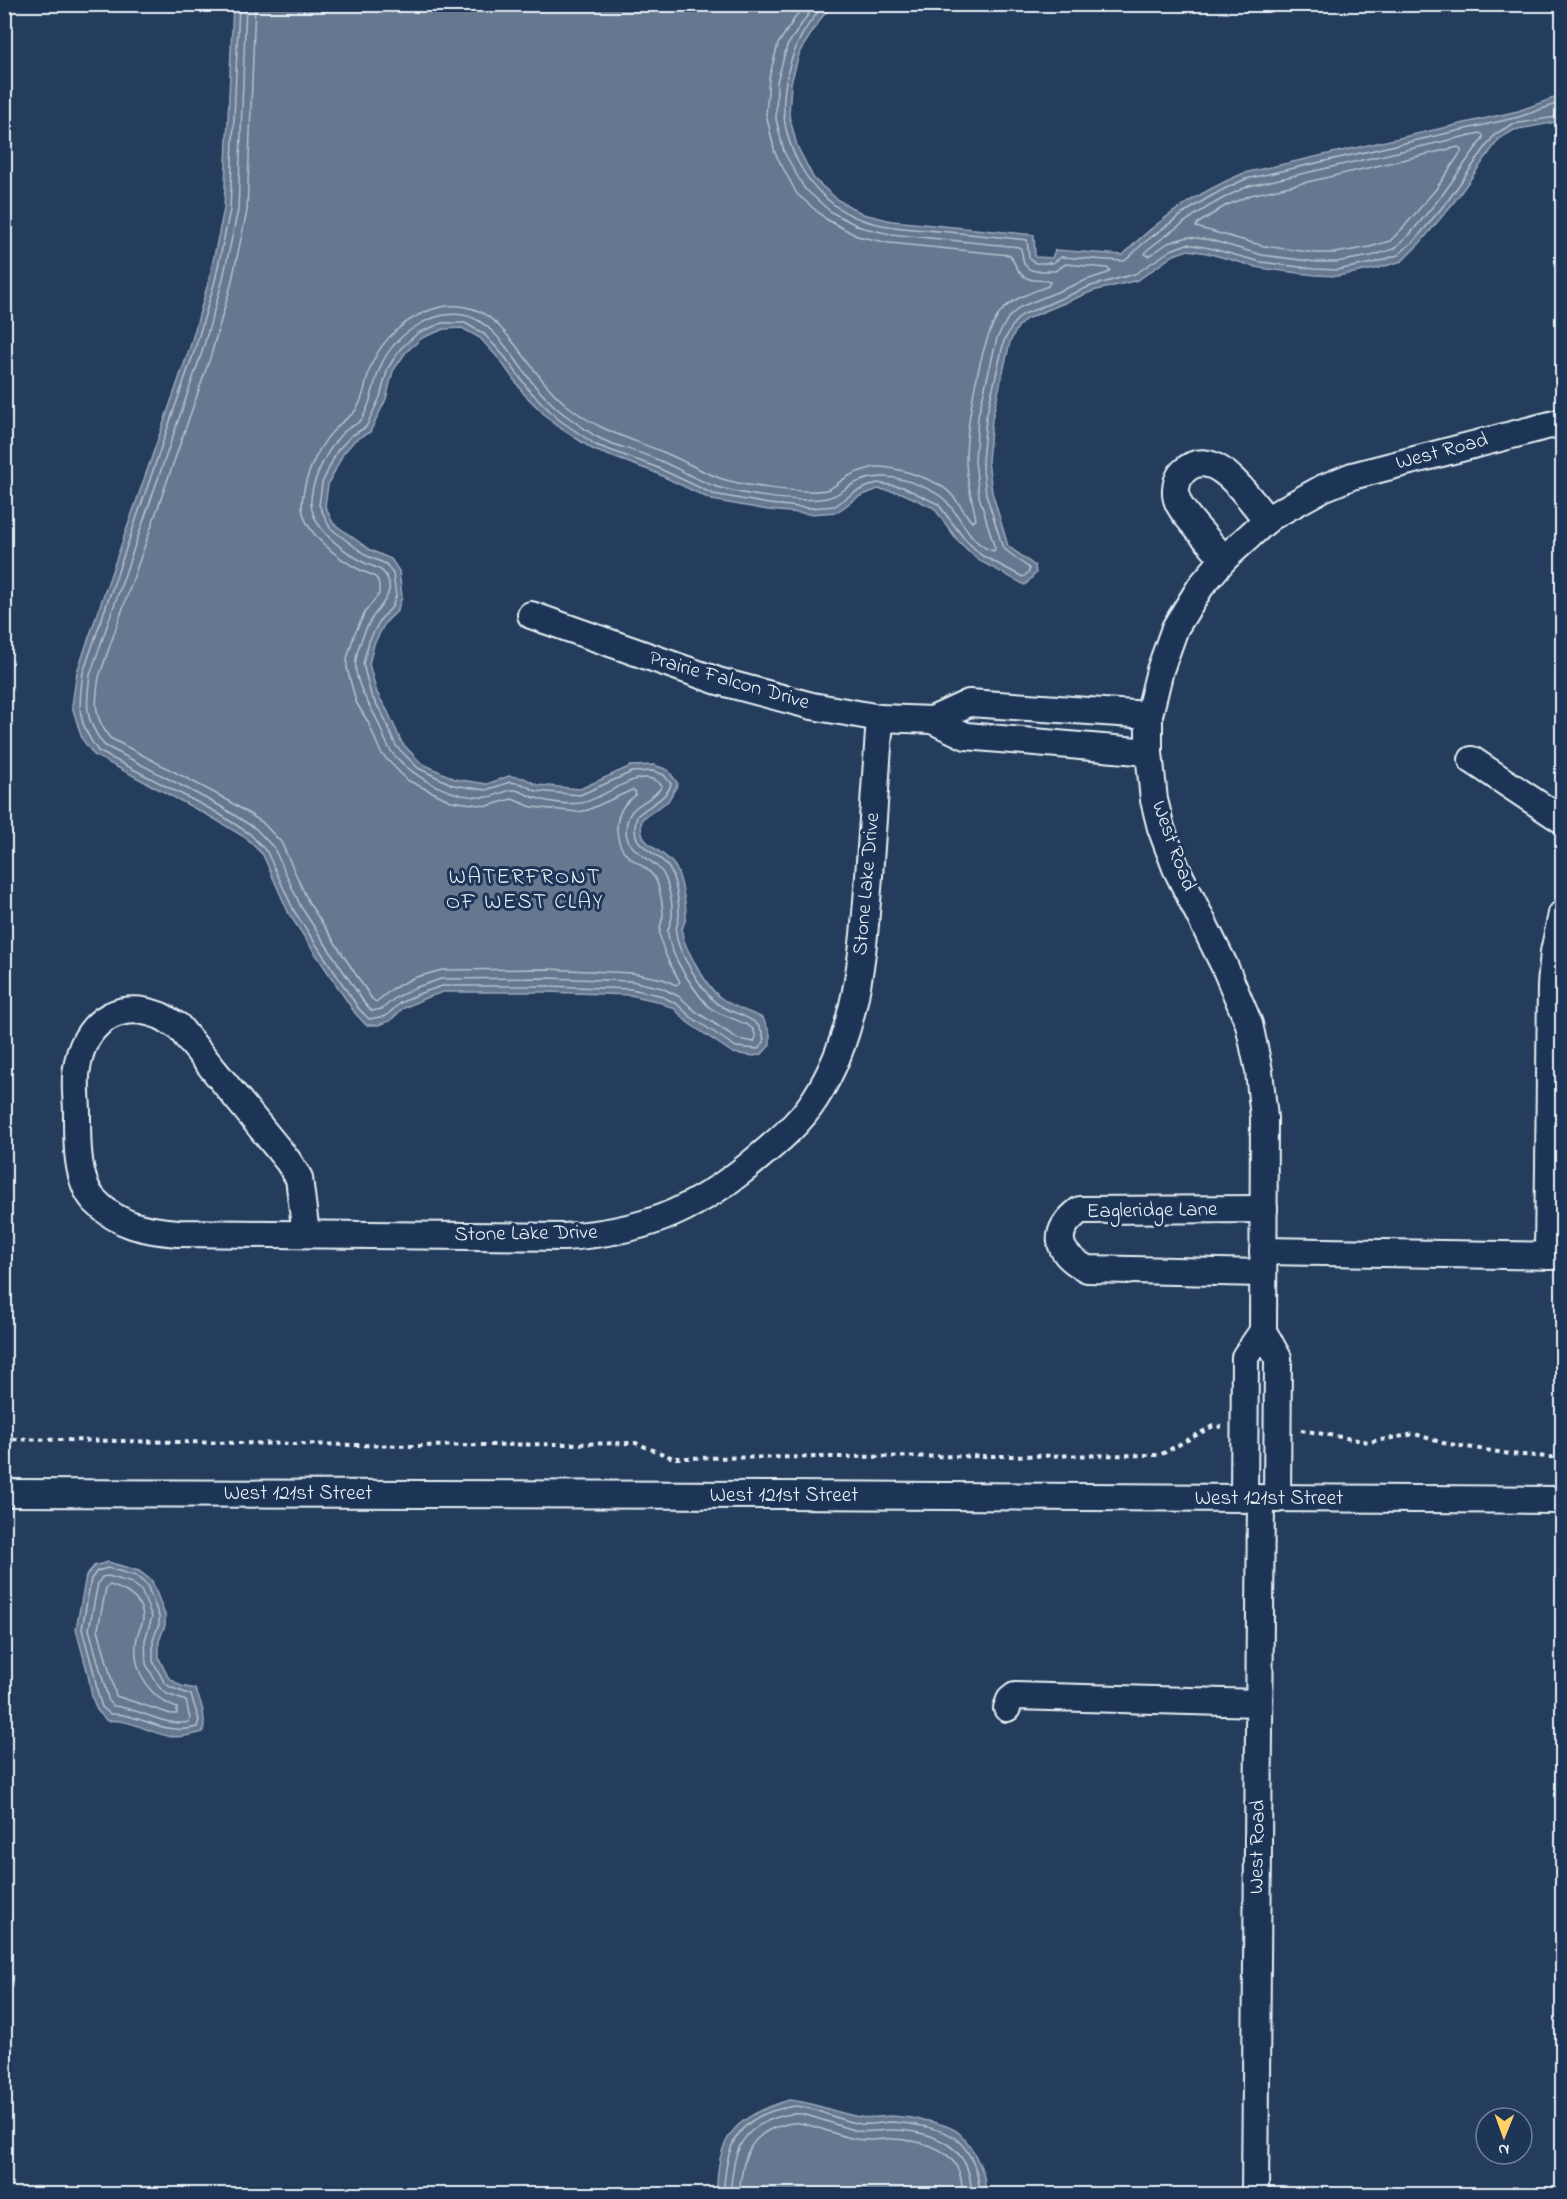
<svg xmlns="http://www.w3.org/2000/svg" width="1567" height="2199" font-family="'Indie Flower',sans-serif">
<rect width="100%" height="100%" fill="#253d5d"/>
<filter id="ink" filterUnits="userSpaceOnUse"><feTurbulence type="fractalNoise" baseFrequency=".0167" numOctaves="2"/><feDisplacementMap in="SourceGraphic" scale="12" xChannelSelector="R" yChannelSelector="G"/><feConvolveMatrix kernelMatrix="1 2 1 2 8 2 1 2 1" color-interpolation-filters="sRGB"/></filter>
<g filter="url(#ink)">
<g fill="#657890" stroke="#99a8ba" stroke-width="1.5">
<path d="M233 5H836L824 14 800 51 791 83 789 115 797 146 814 179 838 200 863 214 892 221 1034 235 1035 257 1052 258 1055 250 1123 255C1157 220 1199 192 1244 173L1518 111 1562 95V121L1514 130 1499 139 1454 202 1420 243 1402 261 1375 269 1337 276 1315 275 1260 268 1207 253 1188 250 1174 255 1138 280 1093 291 1026 319 1018 327 1010 342 992 419 988 461 992 492 1008 546 1035 566 1036 573 1025 585 978 560 958 541 934 508 902 493 878 489 858 497 837 512 810 514 768 510 712 500 654 472 594 450 554 424 524 394 500 360 480 338 462 328 444 329 422 338 406 352 393 371 386 399 370 432 355 440 343 454 328 485 325 506 333 523 370 550 391 559 399 571 402 597 397 611 385 623 374 644 369 664 377 693 388 712 402 743 421 763 455 779 487 784 509 776 524 778 537 785 580 789 631 766 654 765 668 770 678 784 668 801 642 819C636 849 663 846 676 868 681 878 687 907 686 918 685 922 682 927 682 931 682 945 709 990 721 998 733 1007 749 1012 763 1018L770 1034V1045L762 1054 754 1056 733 1053 687 1022 675 1009 657 1001 630 995 547 992H443L423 999 402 1009 390 1021 378 1025H366L355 1013 289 914 263 855 246 838 213 818 94 755 82 739 72 706 77 672 190 347 209 280 224 209Z"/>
<path d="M108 1562 139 1571 152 1581 165 1615V1625L159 1641V1658L168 1677 181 1686 195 1689C202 1703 206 1718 203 1732 191 1735 181 1738 169 1736 148 1733 130 1718 107 1721L97 1710 92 1697 88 1674 76 1629 86 1576 94 1566Z"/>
<path d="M789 2100C813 2102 835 2113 860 2117 871 2119 882 2116 892 2116 909 2117 946 2122 959 2133 967 2140 973 2150 977 2159 983 2170 987 2182 984 2194H717C716 2136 735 2117 789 2100Z"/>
</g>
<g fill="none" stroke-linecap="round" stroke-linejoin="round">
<g stroke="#b4c1ce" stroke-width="1.5">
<path d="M239 4 230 210 215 281 195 349 83 673C78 707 77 722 98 751L216 812 250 834 267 852 294 911 359 1009 369 1019 386 1016 400 1003 421 993 442 986H547L631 989 659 995 677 1004 691 1017 736 1047 758 1049 764 1042C763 1013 731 1017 714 1001 701 988 677 951 676 933 675 927 679 921 679 915 679 902 676 886 672 874 661 847 626 853 637 816 647 806 667 799 671 784L664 775 653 771 632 772 580 795 536 791 522 784 510 782 486 790 453 785 418 768 396 746 383 715 371 695 363 664 369 641 380 620 392 607 396 596 393 574 386 564 367 556 330 528 319 505 322 483 337 451 351 436 366 427 380 397 388 368 401 348 418 333 442 323H465L484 334 505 357 529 390 558 419 596 445 656 467 713 494 769 504 810 508 835 506 855 492 877 483 903 487 938 504 963 537 981 555 1023 577 1029 572V568L1003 548 986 494 982 462 986 418 1004 341 1014 323 1022 315 1091 286 1135 274 1171 250 1187 244 1209 248 1261 262 1315 269 1337 270 1373 263 1398 255 1416 239 1449 199 1495 134 1513 124 1562 116"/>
<path d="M246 4 238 210 222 283 202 352 90 675C86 705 84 719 104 745L220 806 256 829 274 848 301 907 365 1004 372 1011 382 1009 395 998 417 987 441 979 547 978 631 981 662 988 680 997 695 1011 738 1039 754 1042 756 1037C756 1037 753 1029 753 1029 745 1020 719 1017 708 1006 694 990 667 952 668 930 669 926 671 922 672 917 673 905 669 888 665 877 656 857 625 854 626 829 628 800 651 805 662 786 642 762 604 800 581 803 567 805 549 802 536 798 529 797 523 791 515 790 505 789 497 797 487 797 453 799 417 780 394 755 386 746 383 733 378 722 369 703 353 682 356 659 358 645 365 630 372 618 381 605 399 589 383 572 378 567 370 566 363 562 344 551 318 533 312 510 306 489 329 444 346 430 352 425 359 425 363 417 372 402 373 384 380 368 392 337 429 310 463 315 494 319 517 365 536 387 545 397 556 409 568 417 578 424 589 433 599 438 617 447 637 451 656 459 676 467 696 480 717 487 745 495 791 502 820 499 835 498 841 491 853 484 870 476 886 475 904 480 916 483 935 491 944 499 961 515 971 547 994 551L995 549 979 496 975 461 978 416 997 338 1008 318 1020 307 1089 279 1108 273 1110 270 1107 268 1066 264 1055 271H1035L1029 269 1024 264 1021 249 1019 247 890 234 860 227 831 212 804 188 784 152 776 119 777 82 787 46 815 4"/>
<path d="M255 4 247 211 231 285 211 355 99 677C95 702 93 716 110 738L224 798 262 822 281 842 309 903 372 999 376 1002 392 989 413 978 442 970 547 969 632 973 663 979 676 985 680 982C672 967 663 954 660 936 658 928 663 921 663 914 663 903 660 892 657 882 652 869 636 864 627 855 615 843 614 821 623 807 626 802 631 799 636 795L635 791 632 790 588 810 578 812 532 807 512 799 487 806 451 801 407 780 381 753 368 722 356 702 347 668V659L354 635 365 612 379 594C379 590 380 583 377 579 374 574 365 573 360 570 339 559 302 532 302 505 303 478 319 443 339 425 351 413 353 418 361 400 366 387 367 373 373 361 393 318 456 284 496 323 523 349 539 383 568 406 597 430 629 438 663 452 681 459 698 470 717 477 740 486 803 494 826 490 834 488 840 481 847 477 854 473 863 470 871 468 888 463 938 480 950 493 958 501 964 512 971 521L976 520C973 499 966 483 966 461 966 426 980 339 1000 313 1012 298 1031 293 1048 286L1050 282C1045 280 1041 280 1034 280 1018 278 1017 266 1010 255L889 243 857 236 826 219 797 194 775 153 766 114 769 78 778 44 804 4"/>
<path d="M827 4C800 26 786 65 784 98 782 122 788 143 799 164 812 188 836 212 863 220 883 227 905 228 926 230 960 233 993 236 1027 240L1029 258 1035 263H1053L1061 257 1124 261C1132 256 1137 248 1145 242 1177 217 1209 194 1246 179L1519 117 1562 102"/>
<path d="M1480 133 1483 135V138L1443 194 1410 234 1394 249 1371 256 1336 262H1316L1262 255 1210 240 1188 237 1168 243 1149 256 1145 254 1147 250C1179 225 1211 202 1249 186Z"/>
<polygon points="1458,147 1461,149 1461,152 1436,189 1403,228 1390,241 1370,247 1335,253 1316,253 1264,246 1196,227 1197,224 1225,206 1251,195"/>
<path d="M108 1568 136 1576 147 1585 159 1616V1624L153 1640V1661L164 1682 170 1687 191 1695 199 1720 197 1727C162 1737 142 1713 110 1714L102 1707 98 1695 94 1673 82 1629 91 1579 97 1571Z"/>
<path d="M108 1576 132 1583 141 1590 152 1617 145 1640 146 1664 159 1687 167 1694 186 1701 190 1719 189 1722C166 1728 137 1707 113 1706L109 1702 89 1629 98 1583 102 1577Z"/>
<path d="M110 1585C126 1590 144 1599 143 1620 142 1625 138 1632 137 1637 131 1669 148 1697 177 1708V1714H171L116 1696 98 1629 106 1588Z"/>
<path d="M723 2194C727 2155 729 2126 772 2111 783 2108 792 2105 803 2107 823 2111 840 2121 861 2124 871 2125 882 2122 893 2122 909 2123 942 2128 955 2138 971 2151 980 2174 979 2194"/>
<path d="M730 2194C734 2158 735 2132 775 2118 784 2115 791 2113 801 2114 821 2118 839 2127 858 2131 869 2133 880 2130 890 2130 932 2130 973 2146 971 2194"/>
<path d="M739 2194C742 2166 745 2138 776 2127 784 2125 790 2122 799 2123 818 2126 837 2136 856 2139 869 2142 881 2138 893 2139 930 2141 964 2152 962 2194"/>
</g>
<polyline stroke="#99a8ba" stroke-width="6" points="4,27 6,4"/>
<defs>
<g id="minor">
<path d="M1224 559C1214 546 1183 515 1178 502 1174 493 1176 479 1183 472 1214 441 1250 501 1267 520"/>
<polyline points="531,615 718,681 812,706 880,718 932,720 966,736 1149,752"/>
<polyline points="932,720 969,703 1149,715"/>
<polyline points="1472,760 1562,820"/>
<path d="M306 1234 299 1178 288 1161 178 1026C171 1023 165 1017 158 1015 116 999 83 1025 77 1068 74 1082 77 1099 77 1113 77 1139 76 1181 95 1201 119 1226 144 1230 178 1233L564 1237C640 1232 688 1214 747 1167 771 1147 798 1126 815 1099 858 1033 863 953 869 876 873 824 876 771 880 718"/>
<polyline points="1263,1251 1562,1256"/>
<polyline points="1548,1256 1551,985 1554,952 1562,914"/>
<path d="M1263 1273 1087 1269C1056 1253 1051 1232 1080 1210L1264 1209"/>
<polyline points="4,1493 785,1495 1562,1500"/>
<polyline points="1244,1499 1245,1357 1263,1331"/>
<polyline points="1277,1499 1278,1358 1263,1331 1264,1118 1259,1071 1249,1024 1224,965 1176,868 1161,828 1154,800 1149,752 1149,715 1160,670 1175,628 1201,586 1224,559 1269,518 1323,488 1352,476 1562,422"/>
<polyline points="1007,1708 1010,1700 1015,1696 1259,1703"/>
<polyline points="1255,2194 1261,1499"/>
</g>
</defs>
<use href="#minor" stroke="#e8f1f8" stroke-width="30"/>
<g stroke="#e8f1f8" stroke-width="4" stroke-dasharray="4.5 4.5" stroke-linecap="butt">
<polyline points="1301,1430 1369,1442 1415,1434 1443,1443 1510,1454 1562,1458"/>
<polyline points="4,1439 414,1446 636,1443 673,1458 1160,1455 1213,1426 1224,1427"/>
</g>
<use href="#minor" stroke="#1d3557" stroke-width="26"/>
</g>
</g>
<g text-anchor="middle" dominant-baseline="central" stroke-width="6" stroke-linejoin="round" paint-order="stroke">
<g font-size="21" fill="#e8f1f8" stroke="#1d3557">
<text transform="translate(1442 452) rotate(-15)">West Road</text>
<text transform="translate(729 681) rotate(16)">Prairie Falcon Drive</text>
<text transform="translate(1173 846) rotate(70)">West Road</text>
<text transform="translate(867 884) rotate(-85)">Stone Lake Drive</text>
<text transform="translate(1152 1211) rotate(-1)">Eagleridge Lane</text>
<text transform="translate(526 1234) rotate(-1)">Stone Lake Drive</text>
<text x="298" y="1494">West 121st Street</text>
<text x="784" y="1496">West 121st Street</text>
<text x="1269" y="1499">West 121st Street</text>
<text transform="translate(1258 1847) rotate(-89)">West Road</text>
</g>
<g font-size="22" letter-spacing="1.5" fill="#e8f1f8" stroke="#1d3557">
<text x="525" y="878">WATERFRONT<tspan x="525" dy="25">OF WEST CLAY</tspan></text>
</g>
</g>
<rect width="1567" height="2199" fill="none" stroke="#1d3557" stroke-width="24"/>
<rect x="12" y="12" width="1543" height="2175" fill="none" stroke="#e8f1f8" stroke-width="2" filter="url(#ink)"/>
<g transform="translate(1504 2136) rotate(181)"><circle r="28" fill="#1d3557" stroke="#6e8097" stroke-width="1.5"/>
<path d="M0-4.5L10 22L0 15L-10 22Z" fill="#ffd166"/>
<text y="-9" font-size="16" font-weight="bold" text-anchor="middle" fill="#e8f1f8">N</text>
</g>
</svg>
